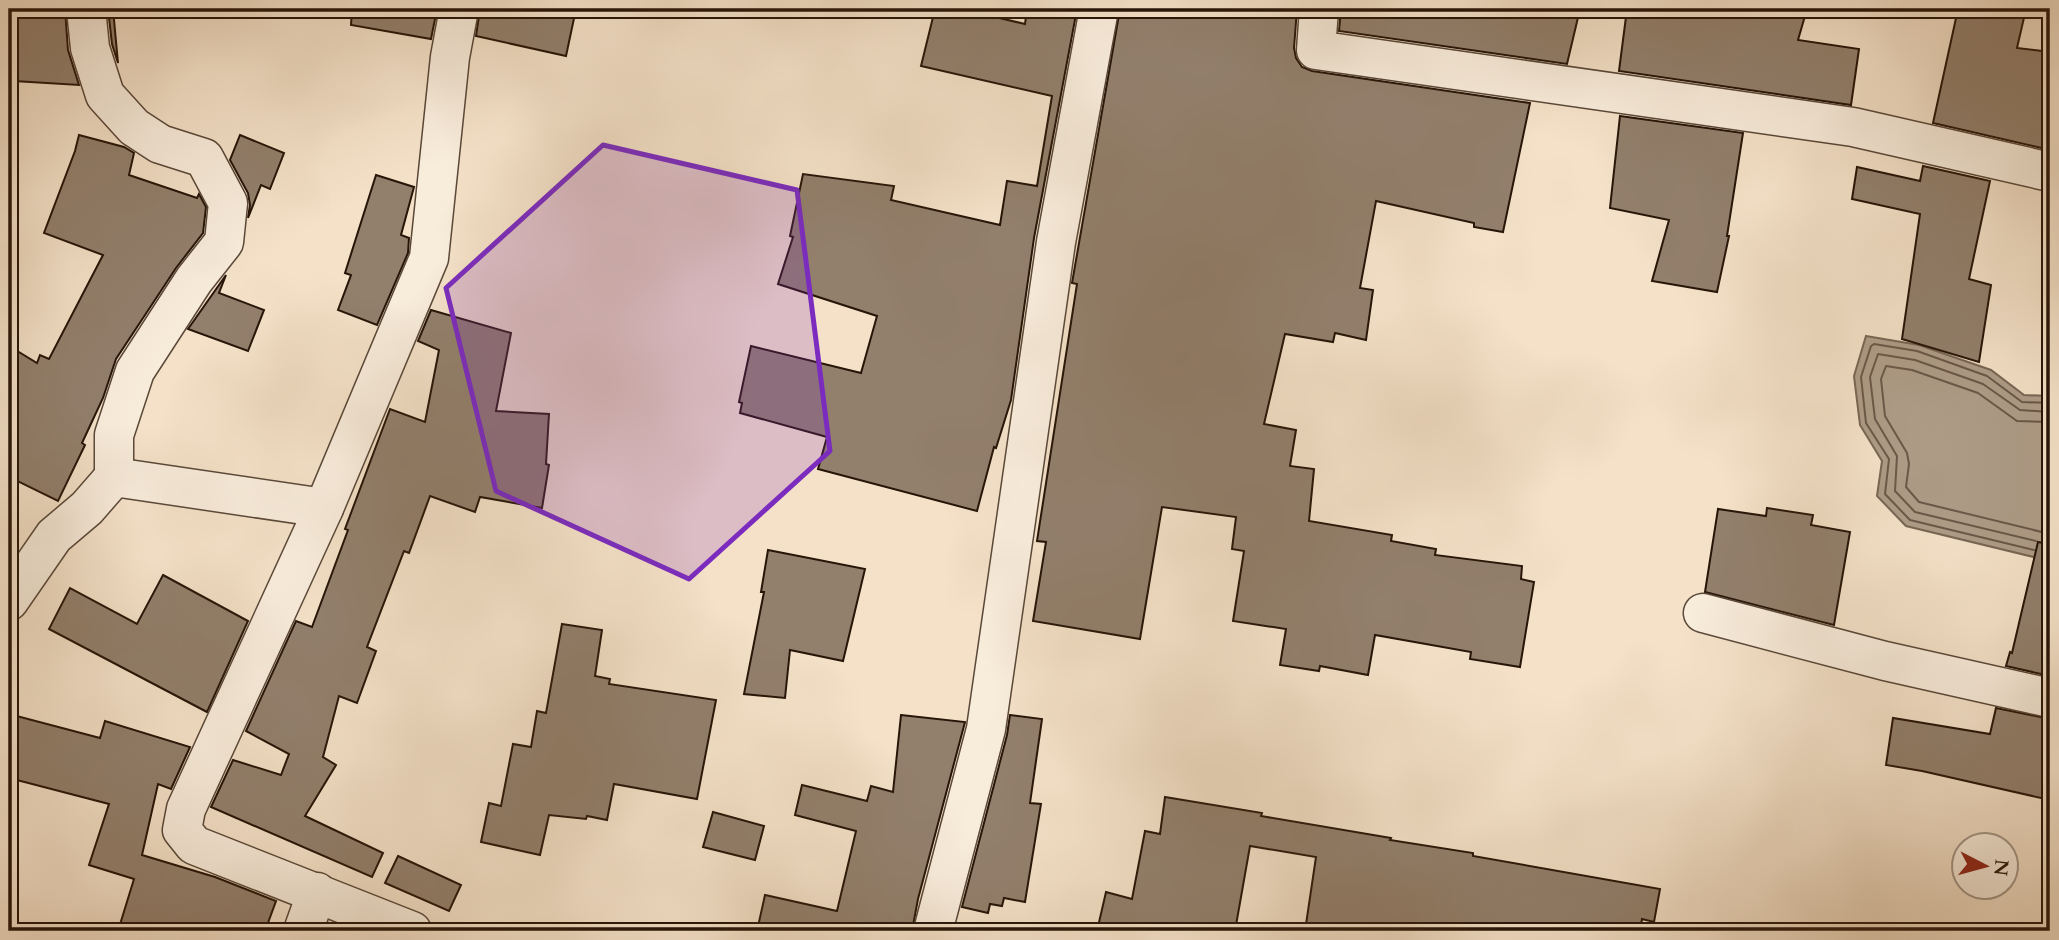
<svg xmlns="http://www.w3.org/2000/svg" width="2059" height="940" font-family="Cardo,serif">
<rect width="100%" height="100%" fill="#f4e1c8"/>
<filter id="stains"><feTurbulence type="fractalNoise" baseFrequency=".00286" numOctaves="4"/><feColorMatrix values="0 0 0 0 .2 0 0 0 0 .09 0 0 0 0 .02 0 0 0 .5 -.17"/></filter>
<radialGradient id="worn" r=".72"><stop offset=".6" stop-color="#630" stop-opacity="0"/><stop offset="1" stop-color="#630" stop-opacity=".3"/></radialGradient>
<polygon fill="#ae9c87" stroke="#786654" stroke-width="2" points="1866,336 1919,345 1991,370 2024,395 2050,396 2050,561 1906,526 1877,496 1882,461 1860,425 1854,376"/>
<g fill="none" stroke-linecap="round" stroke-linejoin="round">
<g stroke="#6a5848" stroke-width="2">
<polyline points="2050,422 2017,421 1978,393 1912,370 1886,366 1881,379 1885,416 1907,453 1909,464 1906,487 1919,502 2050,534"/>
<polyline points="2036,541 1915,512 1895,491 1897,456 1875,419 1870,377 1878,354 1915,360 1983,384 2020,410 2050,412"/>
<polyline points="2034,550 1910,520 1885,494 1889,459 1866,423 1861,377 1871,346 1874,344 1917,351 1987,376 2022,402 2050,403"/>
</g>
</g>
<g fill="#927f6c" stroke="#271508" stroke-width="2">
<polygon points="13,9 65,9 68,50 79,85 14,81"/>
<polygon points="108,9 113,9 118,63 112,44"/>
<polygon points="352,9 437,9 431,39 351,25"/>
<polygon points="480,9 576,9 566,56 476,36"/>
<polygon points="935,9 961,9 1025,24 1027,9 1077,9 1034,238 1011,400 996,448 994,447 977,511 818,469 827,437 740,413 742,403 739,402 751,346 861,373 877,316 778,284 793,237 790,236 803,174 894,186 891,200 1000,225 1007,181 1037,186 1052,96 921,66"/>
<polygon points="1120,9 1297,9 1294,48 1296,58 1302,67 1312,71 1530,103 1503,232 1474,227 1474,223 1376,201 1360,288 1373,290 1366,340 1335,333 1333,342 1285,334 1264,424 1296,430 1290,466 1314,469 1309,521 1392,535 1391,541 1436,549 1435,555 1522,566 1521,579 1534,582 1520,667 1470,659 1471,652 1375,635 1368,675 1320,666 1319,671 1280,665 1286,629 1233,621 1244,551 1232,549 1236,517 1162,507 1140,639 1033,621 1046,542 1037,541 1077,284 1072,283"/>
<polygon points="1341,9 1580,9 1567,64 1339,31"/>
<polygon points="1627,9 1807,9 1798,40 1859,49 1851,105 1619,71"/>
<polygon points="1958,9 2026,9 2017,48 2050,52 2050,150 1933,123"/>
<polygon points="1620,116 1743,133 1727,236 1729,236 1717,292 1652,281 1669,220 1610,208"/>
<polygon points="79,135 124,147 134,153 129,175 197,198 199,194 206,207 203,233 176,268 116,359 103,398 82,443 85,445 58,501 9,477 9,346 37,363 40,355 49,359 103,255 44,233 75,151"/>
<polygon points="240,135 284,153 270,189 261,185 248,218 250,205 248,193 230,160"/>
<polygon points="1923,166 1990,181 1969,279 1991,285 1979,362 1902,339 1920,214 1852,199 1857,167 1920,181"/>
<polygon points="376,175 414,187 401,235 409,238 408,253 377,325 338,310 351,275 345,273"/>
<polygon points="226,275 219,293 264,310 248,351 188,329"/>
<polygon points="431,310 511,333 496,411 549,414 546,464 549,465 542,508 480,497 475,512 430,496 409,553 404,551 367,647 376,651 357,703 339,696 323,757 336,765 305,816 383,853 372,877 211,807 233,760 281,775 289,754 246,731 296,621 312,627 348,530 345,529 390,409 425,422 439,350 418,341"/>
<polygon points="1767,508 1813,515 1811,525 1850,532 1834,625 1705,592 1718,509 1766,516"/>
<polygon points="2038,542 2050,544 2050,676 2006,666 2010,652 2012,653"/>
<polygon points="768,550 865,569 843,661 790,650 785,698 744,694 764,592 761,592"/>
<polygon points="163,575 248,621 207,712 49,629 70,588 137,624"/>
<polygon points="562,624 602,630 595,676 610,679 609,684 716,700 697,799 614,784 607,820 587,816 586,819 549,815 540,855 481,842 489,803 501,806 513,744 531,747 537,711 546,713"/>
<polygon points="1996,708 2050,719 2050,800 1922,771 1886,765 1893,718 1990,734"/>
<polygon points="9,714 100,738 105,721 190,747 171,789 158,784 142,855 215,877 276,901 265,931 118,931 134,879 89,865 109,804 9,778"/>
<polygon points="901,715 965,722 918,899 912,931 877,929 877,931 757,931 765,895 837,911 856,831 795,815 802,785 867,801 871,786 893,792"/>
<polygon points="1010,715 1042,719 1030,803 1041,804 1025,902 1004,898 1002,906 990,904 988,913 962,907 1007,735"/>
<polygon points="1165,797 1262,813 1261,816 1391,838 1390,840 1473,853 1473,856 1660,889 1654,922 1642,919 1640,931 1305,931 1316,857 1250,846 1235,931 1097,931 1106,892 1132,899 1145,831 1160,834"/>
<polygon points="713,812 764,826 755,860 703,847"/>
<polygon points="398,856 461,885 449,911 385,883"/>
</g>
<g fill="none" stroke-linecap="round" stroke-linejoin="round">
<defs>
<g id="minor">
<polyline points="86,9 90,48 105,95 134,127 160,144 204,158 228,203 224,242 194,280 135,371 114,435 114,477"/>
<polyline points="1319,9 1316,50 1853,127 2050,172"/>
<polyline points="9,601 54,536 87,508 114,477 324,508"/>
<polyline points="1703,613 1885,661 2050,698"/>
<polyline points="303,931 317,892"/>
<polyline points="412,931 194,845 182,830 186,809 324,508 429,258 450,57 459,9"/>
<polyline points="933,931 986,729 1056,242 1099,9"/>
</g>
</defs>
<use href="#minor" stroke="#5a4838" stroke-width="41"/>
<use href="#minor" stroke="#f8ecdb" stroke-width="38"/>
</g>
<path fill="#7b2cbf" fill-opacity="0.2" stroke="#7b2cbf" stroke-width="5" stroke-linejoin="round" d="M603 145 797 190 830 451 689 579 496 491 446 288Z"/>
<rect width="2059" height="940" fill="none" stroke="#f4e1c8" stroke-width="35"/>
<rect x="10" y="10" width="2038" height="919" fill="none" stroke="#271508" stroke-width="3.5"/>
<rect x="18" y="18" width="2024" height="905" fill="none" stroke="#271508" stroke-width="2"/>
<g transform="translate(1985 866) rotate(96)"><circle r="33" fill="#f8ecdb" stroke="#a49687" stroke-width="2"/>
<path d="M0-5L12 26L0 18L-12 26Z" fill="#8f2418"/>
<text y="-10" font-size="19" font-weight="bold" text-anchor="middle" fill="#271508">N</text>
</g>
<rect width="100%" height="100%" filter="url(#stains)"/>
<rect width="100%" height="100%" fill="url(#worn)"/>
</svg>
